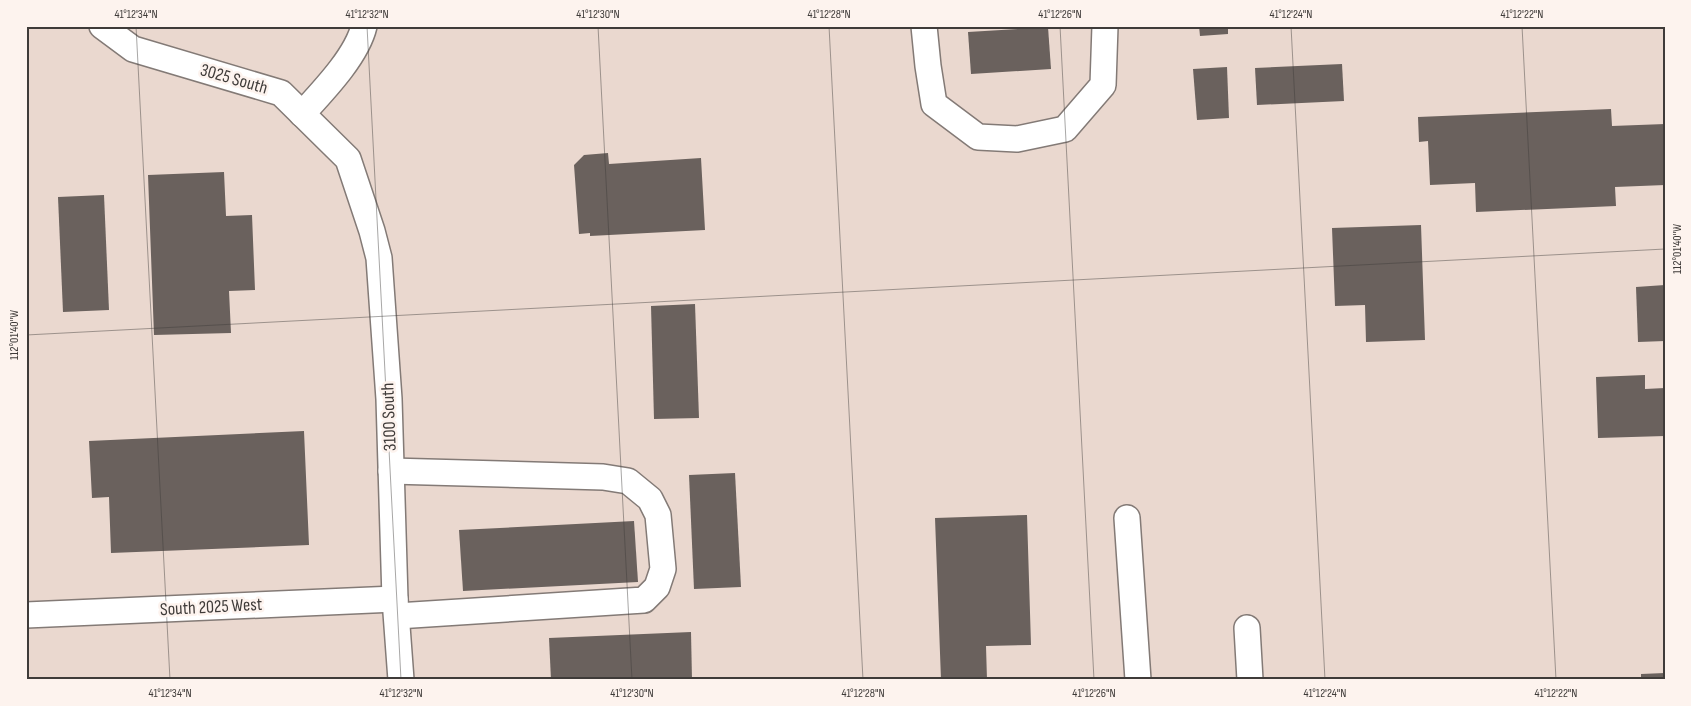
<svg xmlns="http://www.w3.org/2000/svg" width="1691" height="706" font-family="'Sofia Sans Condensed',sans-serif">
<rect width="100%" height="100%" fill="#f0e6e1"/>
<rect fill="#ead8cf" x="26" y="26" width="1639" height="654"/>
<g fill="#6a615d">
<polygon points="1199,26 1228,26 1228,34 1200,36"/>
<polygon points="1048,27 1051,69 971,74 968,32"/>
<polygon points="1342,64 1344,101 1257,105 1255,68"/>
<polygon points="1227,67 1229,118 1197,120 1193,69"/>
<polygon points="1611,109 1612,126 1665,124 1665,185 1615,187 1616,206 1476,212 1475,183 1430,185 1428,141 1419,142 1418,117"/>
<polygon points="608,153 609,164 701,158 705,230 590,236 590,233 579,234 574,165 584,155"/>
<polygon points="224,172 226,216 252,215 255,290 229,291 231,333 154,335 148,175"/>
<polygon points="104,195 109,310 63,312 58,197"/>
<polygon points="1421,225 1425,340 1366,342 1365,305 1335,306 1332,228"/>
<polygon points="1665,285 1665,341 1638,342 1636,287"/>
<polygon points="695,304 699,418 654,419 651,306"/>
<polygon points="1645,375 1645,389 1665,388 1665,436 1598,438 1596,377"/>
<polygon points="304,431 309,545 111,553 109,497 92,498 89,441"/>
<polygon points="735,473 741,587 694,589 689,475"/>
<polygon points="1027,515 1031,645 986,646 987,680 941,680 935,518"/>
<polygon points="634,521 638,582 463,591 459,530"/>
<polygon points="691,632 692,680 551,680 549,638"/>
<polygon points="1665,673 1665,680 1641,680 1641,674"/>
</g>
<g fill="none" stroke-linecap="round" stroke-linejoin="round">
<defs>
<g id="minor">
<polyline points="102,26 133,49 281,93 348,159 372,231 379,258 389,399 395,599 401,680"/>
<polyline points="924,26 928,66 934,104 978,137 1017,139 1065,129 1103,85 1105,26"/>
<path d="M302 114C323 91 357 56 364 26"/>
<polyline points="391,471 603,477 628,481 650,499 658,515 663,569 657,587 644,600 397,616"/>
<polyline points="1127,518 1138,680"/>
<polyline points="26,615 395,599"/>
<polyline points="1247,628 1250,680"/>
</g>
</defs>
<use href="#minor" stroke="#837a76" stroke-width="28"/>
<use href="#minor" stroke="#fff" stroke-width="25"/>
</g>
<path fill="none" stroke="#3f3b39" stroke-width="1" stroke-opacity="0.45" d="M136 26 170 680M367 26 401 680M598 26 632 680M829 26 863 680M1060 26 1094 680M1291 26 1325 680M1522 26 1556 680M26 335 1665 249"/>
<g text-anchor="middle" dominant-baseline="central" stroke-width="5" stroke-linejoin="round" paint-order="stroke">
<g font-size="18" fill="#3f3b39" stroke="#fdf3ee">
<text transform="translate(234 79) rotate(16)">3025 South</text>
<text transform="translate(389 417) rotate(-92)">3100 South</text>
<text transform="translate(211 607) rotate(-3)">South 2025 West</text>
</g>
</g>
<rect width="1691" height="706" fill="none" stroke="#fdf3ee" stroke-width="55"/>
<rect x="28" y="28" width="1636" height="650" fill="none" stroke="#3f3b39" stroke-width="2"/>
<g font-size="12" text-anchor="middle" fill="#3f3b39">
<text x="136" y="18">41°12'34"N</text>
<text x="367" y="18">41°12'32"N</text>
<text x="598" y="18">41°12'30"N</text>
<text x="829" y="18">41°12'28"N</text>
<text x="1060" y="18">41°12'26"N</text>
<text x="1291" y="18">41°12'24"N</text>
<text x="1522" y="18">41°12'22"N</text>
<text transform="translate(1677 249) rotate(-90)" y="4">112°01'40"W</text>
<text transform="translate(14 335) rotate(-90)" y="4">112°01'40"W</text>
<text x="170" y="697">41°12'34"N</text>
<text x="401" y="697">41°12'32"N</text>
<text x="632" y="697">41°12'30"N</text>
<text x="863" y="697">41°12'28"N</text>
<text x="1094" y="697">41°12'26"N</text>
<text x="1325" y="697">41°12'24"N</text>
<text x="1556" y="697">41°12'22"N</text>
</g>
</svg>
